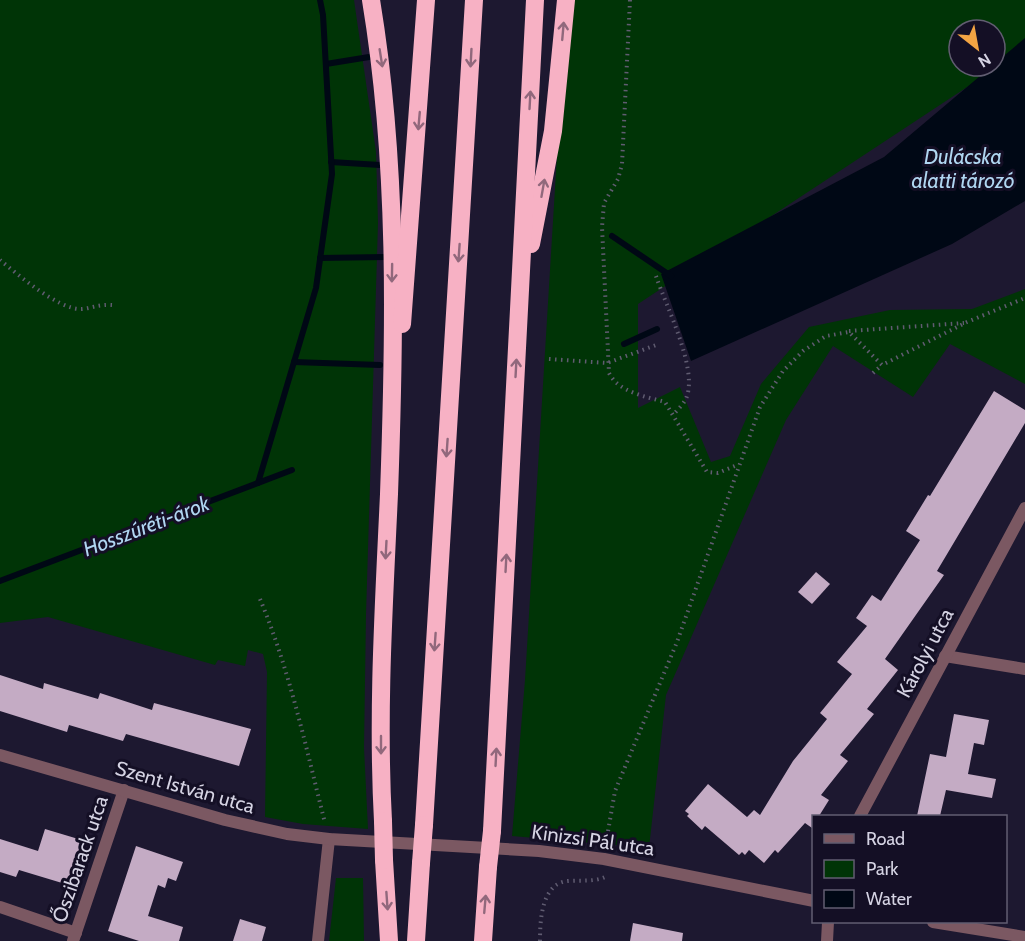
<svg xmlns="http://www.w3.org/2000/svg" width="1025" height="941" font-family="Cabin,sans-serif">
<rect width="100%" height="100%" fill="#1d1830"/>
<g fill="#003406" fill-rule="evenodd">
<polygon points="0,0 354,0 376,152 378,223 366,614 364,748 368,829 303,824 265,817 267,672 263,654 248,650 245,666 218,660 215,665 48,617 0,623"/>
<path d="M570 0H1025V49L638 304V408L680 387 711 462 730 456 761 384 809 327 890 310 972 309 1025 289V384L950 344 913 397 833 346 786 420 666 695 649 848 512 836 525 680 563 57ZM959 30H995V66H959Z"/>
<polygon points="336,878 363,878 364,941 329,941"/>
</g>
<polygon fill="#000815" points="1025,38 1025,201 952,244 691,361 661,274 884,157"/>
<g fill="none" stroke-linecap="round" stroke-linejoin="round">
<g stroke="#000815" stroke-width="6">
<polyline points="326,64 369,57"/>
<polyline points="331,162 380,165"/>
<polyline points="612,236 671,276"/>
<polyline points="320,258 385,257"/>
<polyline points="624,344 657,329"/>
<polyline points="294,362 380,365"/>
<polyline points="258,483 316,288 332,174 323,15 320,0"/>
<polyline points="0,581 292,470"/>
</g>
</g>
<g fill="#c4abc4">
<polygon points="994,391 1025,410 1025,423 937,571 944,575 885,659 898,670 867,709 874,714 840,755 848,761 821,795 829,800 819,816 813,816 812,828 805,823 778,853 775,850 764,863 749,850 745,855 742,852 739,855 705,826 702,830 687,816 689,814 685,811 708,784 747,817 754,810 760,815 793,761 827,719 820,713 852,674 837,662 867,626 856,618 872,595 881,601 920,540 906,531 928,495 930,496"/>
<polygon points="816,572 830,584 812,604 798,592"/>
<polygon points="0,675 43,689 44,683 98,699 100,693 152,710 154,703 251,729 239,766 126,734 123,741 69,725 67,732 0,711"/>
<polygon points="954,714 989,720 984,745 974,743 968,774 996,779 992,798 946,790 940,816 917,816 930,754 946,757"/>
<polygon points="45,829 85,841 72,886 19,870 16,877 0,872 0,839 38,851"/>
<polygon points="136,846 183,862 176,881 168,878 165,888 158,885 148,916 183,927 179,941 139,941 108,931"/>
<polygon points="240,919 266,927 262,941 233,941"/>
<polygon points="633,923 683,933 682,941 630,941"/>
</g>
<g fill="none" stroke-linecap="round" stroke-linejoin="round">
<g stroke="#605c71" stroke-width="4" stroke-dasharray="1.5 4.5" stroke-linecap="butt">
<path d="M630 0 622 164 618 179 604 203 602 227 609 373C618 392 647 397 665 402L707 472 718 473 737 465"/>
<path d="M0 260C17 274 58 309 80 309 90 309 98 304 112 305"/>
<path d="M656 276C666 306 697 367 687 396 685 403 678 409 673 415"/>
<polyline points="849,331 964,323"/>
<polyline points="549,359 607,363 659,344"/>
<polyline points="873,373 882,365"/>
<path d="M260 599C290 671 306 748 325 823"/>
<polyline points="606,843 615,791 677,642 760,407 783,371 803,351 826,336 849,332 882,365 967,322 1025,298"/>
<path d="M540 941C540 922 541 883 568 881 581 880 594 882 605 877"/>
</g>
<g stroke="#7b5862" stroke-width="12">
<polyline points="945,656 1025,669"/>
<polyline points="860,816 1025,508"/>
<polyline points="0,907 76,933"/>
<polyline points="73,941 124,790"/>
<polyline points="318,941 329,839"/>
</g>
<g stroke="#7b5862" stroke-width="12">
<polyline points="0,755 225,820 287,834 329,839 539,851 604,859 814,901"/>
<polyline points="933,922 1025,937"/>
<polyline points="827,941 828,922"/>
</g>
<g stroke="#f7b1c4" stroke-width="18">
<path d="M371 0C398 163 395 329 389 494 384 603 377 712 383 821"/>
<polyline points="531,244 553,131 566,0"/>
<polyline points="402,324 426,0"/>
<polyline points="424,825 474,0"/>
<polyline points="492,831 535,0"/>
<polyline points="384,860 389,941"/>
<polyline points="416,941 421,863"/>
<polyline points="483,941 488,867"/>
</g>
<g stroke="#f7b1c4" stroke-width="18">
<polyline points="383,821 384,860"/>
<polyline points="421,863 424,825"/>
<polyline points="488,867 492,831"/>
</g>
</g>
<defs><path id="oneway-shaft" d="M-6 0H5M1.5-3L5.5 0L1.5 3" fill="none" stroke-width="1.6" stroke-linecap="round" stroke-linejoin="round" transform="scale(1.5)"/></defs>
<g stroke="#91687c">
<use href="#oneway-shaft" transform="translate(563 31) rotate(-85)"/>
<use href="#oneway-shaft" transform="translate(381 58) rotate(81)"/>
<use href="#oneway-shaft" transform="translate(471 58) rotate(93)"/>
<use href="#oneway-shaft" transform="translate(530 100) rotate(-87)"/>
<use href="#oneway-shaft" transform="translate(419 121) rotate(95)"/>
<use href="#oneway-shaft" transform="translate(543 188) rotate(-80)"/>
<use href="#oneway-shaft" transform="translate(459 253) rotate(94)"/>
<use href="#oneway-shaft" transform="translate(392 273) rotate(91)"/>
<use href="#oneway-shaft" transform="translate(516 368) rotate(-87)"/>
<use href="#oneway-shaft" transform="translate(447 448) rotate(94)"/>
<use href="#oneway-shaft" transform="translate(386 550) rotate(93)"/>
<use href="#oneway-shaft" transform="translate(506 563) rotate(-87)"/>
<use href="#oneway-shaft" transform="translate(435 642) rotate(94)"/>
<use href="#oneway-shaft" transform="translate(381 745) rotate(90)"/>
<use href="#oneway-shaft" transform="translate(496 757) rotate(-87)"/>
<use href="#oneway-shaft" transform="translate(387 901) rotate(86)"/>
<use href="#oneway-shaft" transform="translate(485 904) rotate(-85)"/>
</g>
<g text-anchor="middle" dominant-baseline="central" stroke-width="6" stroke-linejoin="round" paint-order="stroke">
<g font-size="20" fill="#d5d3e3" stroke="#140f25">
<text transform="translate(925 653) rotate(-62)">Károlyi utca</text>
<text transform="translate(185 787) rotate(16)">Szent István utca</text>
<text transform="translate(593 840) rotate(8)">Kinizsi Pál utca</text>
<text transform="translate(80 859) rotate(-71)">Őszibarack utca</text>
</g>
<g font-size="21" font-style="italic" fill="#b0d6f1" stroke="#140f25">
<text x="963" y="156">Dulácska<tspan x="963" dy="24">alatti tározó</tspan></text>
<text transform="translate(146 526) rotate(-21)">Hosszúréti-árok</text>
</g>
</g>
<rect x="812" y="815" width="195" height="108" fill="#140f25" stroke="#615d71" stroke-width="1.5"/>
<rect x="824" y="834" width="30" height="9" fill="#7b5862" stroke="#615d71" stroke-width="1.5"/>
<text x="866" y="845" font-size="18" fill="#d5d3e3">Road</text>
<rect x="824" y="860" width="30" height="18" fill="#003406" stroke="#615d71" stroke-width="1.5"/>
<text x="866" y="875" font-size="18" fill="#d5d3e3">Park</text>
<rect x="824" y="890" width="30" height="18" fill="#000815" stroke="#615d71" stroke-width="1.5"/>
<text x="866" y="905" font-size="18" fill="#d5d3e3">Water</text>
<g transform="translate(977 48) rotate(149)"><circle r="28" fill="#140f25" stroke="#615d71" stroke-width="1.5"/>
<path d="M0-4.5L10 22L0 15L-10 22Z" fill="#f3a443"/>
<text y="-9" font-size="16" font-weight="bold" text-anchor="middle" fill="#d5d3e3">N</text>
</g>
</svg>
